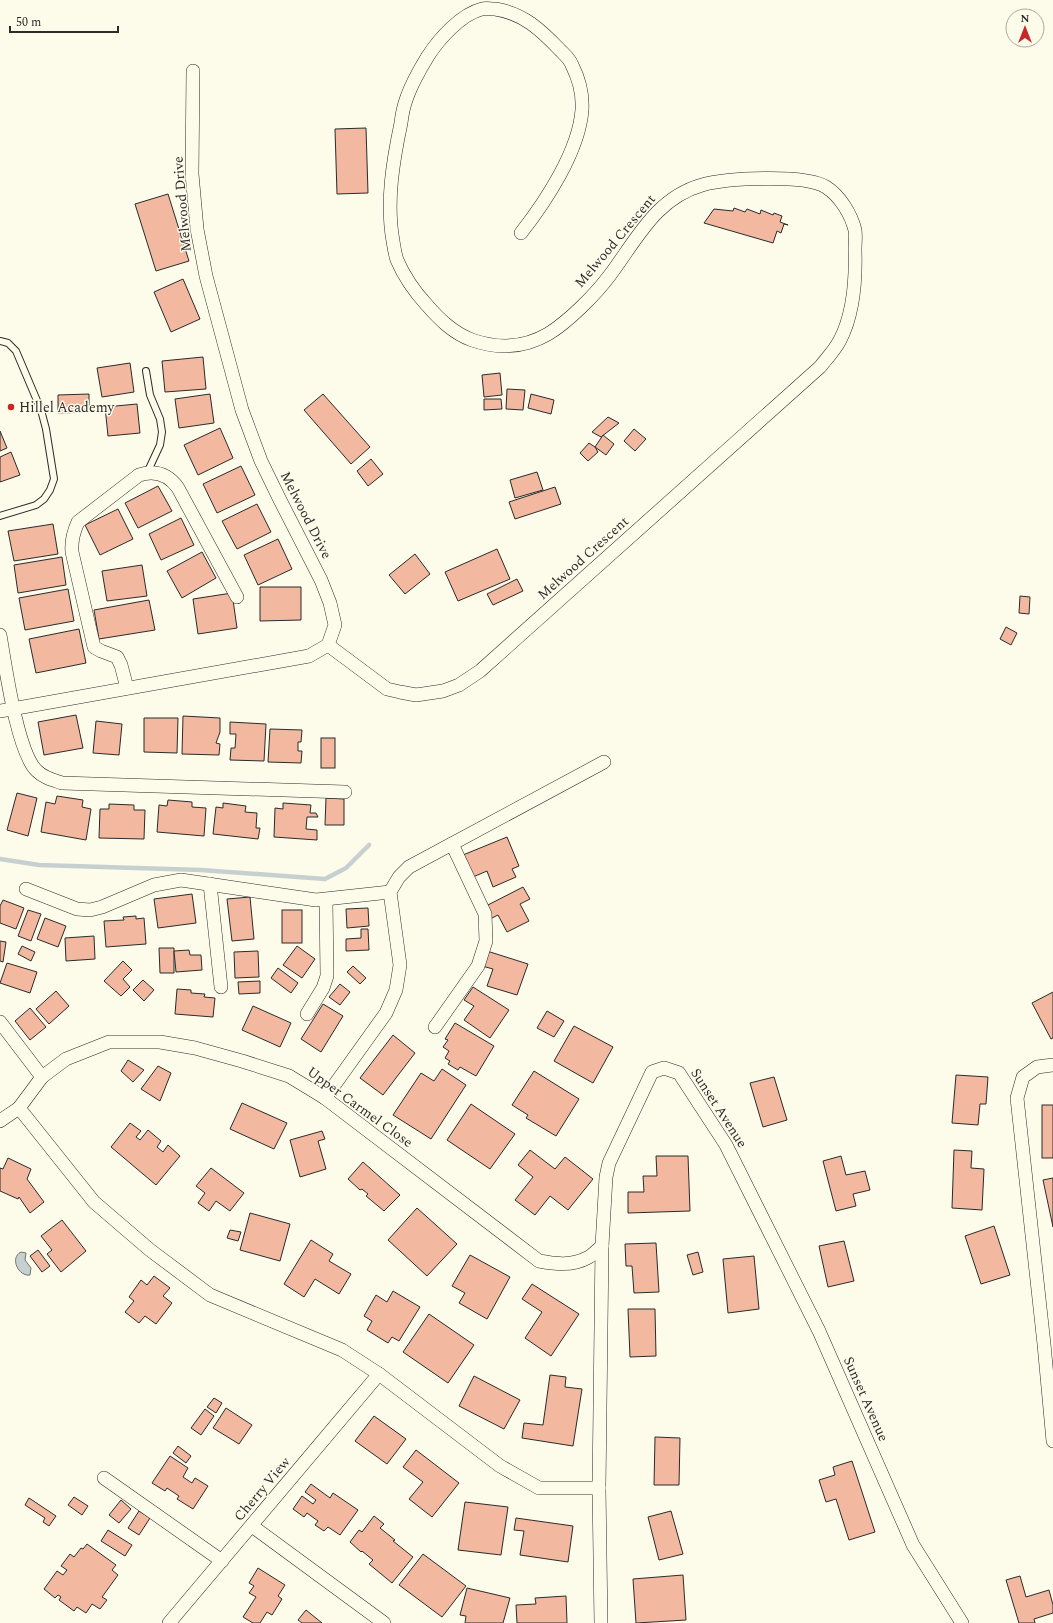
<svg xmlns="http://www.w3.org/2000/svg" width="1053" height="1623" font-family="Spectral,serif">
<rect width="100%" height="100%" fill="#fdfbea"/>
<path fill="#c7d0d0" stroke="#74746e" d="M21 1252 26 1253 25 1260 31 1268 30 1275C19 1277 9 1258 21 1252Z"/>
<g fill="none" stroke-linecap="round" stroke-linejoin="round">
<polyline stroke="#c7d0d0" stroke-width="4.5" points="0,859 39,865 201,870 325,879 346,868 369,845"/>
</g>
<g fill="#f2b8a0" stroke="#2b2b2b">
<polygon points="366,128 368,193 337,194 335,129"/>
<polygon points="168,194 189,261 156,271 135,204"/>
<polygon points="734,208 745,212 747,209 760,214 761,210 773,215 774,213 782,216 780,222 788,225 784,224 781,233 777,231 773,243 704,223 714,209 733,211"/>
<polygon points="183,279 200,319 171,332 154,292"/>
<polygon points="203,357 206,389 165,392 162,361"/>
<polygon points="130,363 134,392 102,397 97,368"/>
<polygon points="500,373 502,395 484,397 482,375"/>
<polygon points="507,389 525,390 523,410 506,409"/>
<polygon points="89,394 89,412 58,413 58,395"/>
<polygon points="210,394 214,423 179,428 175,399"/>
<polygon points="323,394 370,447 351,464 304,410"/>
<polygon points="531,394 554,400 551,414 528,408"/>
<polygon points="484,399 501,399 502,409 484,410"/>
<polygon points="137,404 140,433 108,436 105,407"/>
<polygon points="608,417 619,423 601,437 592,432"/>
<polygon points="220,428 233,458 198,475 184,445"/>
<polygon points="634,429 646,439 635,451 624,441"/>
<polygon points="0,431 7,448 0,451"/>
<polygon points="603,435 614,444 606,455 595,447"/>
<polygon points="589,443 595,447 598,452 588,461 580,453"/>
<polygon points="11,452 20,475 0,482 0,457"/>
<polygon points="371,459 383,474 368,486 357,471"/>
<polygon points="241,466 255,495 217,513 203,484"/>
<polygon points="537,472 543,490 515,498 510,480"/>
<polygon points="158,486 172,511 138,528 125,503"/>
<polygon points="555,487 561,504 515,519 509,502"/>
<polygon points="257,504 271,532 237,549 222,521"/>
<polygon points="118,509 133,539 100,555 85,525"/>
<polygon points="181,518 194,545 161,560 149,534"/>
<polygon points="53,524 58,554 14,561 8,531"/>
<polygon points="278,539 292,569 258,585 244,555"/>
<polygon points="497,549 510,579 458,601 445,572"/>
<polygon points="202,552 216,578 182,598 167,571"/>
<polygon points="415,554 430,574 405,594 389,575"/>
<polygon points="62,557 66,585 18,593 14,565"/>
<polygon points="142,565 147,596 107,601 102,571"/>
<polygon points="517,579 523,591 493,605 487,594"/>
<polygon points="260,587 301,587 301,620 260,621"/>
<polygon points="68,589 74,621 25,630 19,598"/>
<polygon points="232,593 237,628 198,634 193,599"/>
<polygon points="1020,596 1030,597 1029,614 1019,613"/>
<polygon points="149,600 155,630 99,639 94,610"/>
<polygon points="1006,627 1017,633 1011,645 1000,639"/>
<polygon points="79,629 86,663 36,673 29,639"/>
<polygon points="76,715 83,748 44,755 38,722"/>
<polygon points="183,716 220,718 220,732 216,743 220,744 219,755 182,754"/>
<polygon points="144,718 178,718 177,753 144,752"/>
<polygon points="96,721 122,724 119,755 93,753"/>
<polygon points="230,722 266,724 264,761 230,760 231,748 235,748 236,734 230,734"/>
<polygon points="270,729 302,730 301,742 298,742 298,751 302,751 301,763 268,762"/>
<rect x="321" y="738" width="14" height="30"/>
<polygon points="17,793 37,798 28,836 7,830"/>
<polygon points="57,796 83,800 82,807 91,809 86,840 41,832 46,802 55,804"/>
<polygon points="326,798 344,799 344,825 325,825"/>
<polygon points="168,800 192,802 192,807 206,808 204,836 157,832 159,805 167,806"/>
<polygon points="223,803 246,806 245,812 257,813 256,828 260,828 258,839 213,834 216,807 223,808"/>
<polygon points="283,803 311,805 310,813 316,813 318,817 307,817 306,829 317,830 317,840 274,837 275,808 283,809"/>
<polygon points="109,804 134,805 134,810 145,810 144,839 99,838 100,809 109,809"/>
<polygon points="507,837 519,866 512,869 516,877 493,887 487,871 473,877 463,855"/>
<polygon points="523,887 530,899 520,904 529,921 507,932 498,915 490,919 484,907"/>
<polygon points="192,894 196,923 158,928 154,899"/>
<polygon points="250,897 254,939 232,941 227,899"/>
<polygon points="3,900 24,908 16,929 0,923 0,906"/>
<polygon points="368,908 369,926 347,928 346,909"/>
<polygon points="28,910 41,914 31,941 18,936"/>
<rect x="282" y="910" width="20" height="33"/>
<polygon points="136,916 136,919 144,918 146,944 106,947 104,921 124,920 123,917"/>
<polygon points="45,918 66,926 58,947 37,939"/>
<polygon points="361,929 368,929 369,950 346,951 346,939 361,938"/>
<polygon points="94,936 95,959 66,961 65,938"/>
<polygon points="0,941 6,942 3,962 0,961"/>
<polygon points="22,946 35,952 31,961 18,954"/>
<polygon points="297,946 315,959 302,978 283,965"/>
<polygon points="159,948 174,948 174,973 160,973"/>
<polygon points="189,950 190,955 201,955 202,970 176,972 174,951"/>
<polygon points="258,951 259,977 235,978 234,952"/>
<polygon points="487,951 528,964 517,995 487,986 493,969 482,966"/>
<polygon points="123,961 132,970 123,979 130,987 121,996 104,981"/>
<polygon points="7,963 37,972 30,993 0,983"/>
<polygon points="353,966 366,978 360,984 347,972"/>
<polygon points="278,968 298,983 291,993 271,978"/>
<polygon points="143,980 154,990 144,1001 133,990"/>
<polygon points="260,981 260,993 239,994 238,982"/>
<polygon points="340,984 350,992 340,1005 329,997"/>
<polygon points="473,987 509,1010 490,1038 464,1020 474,1006 464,1000"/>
<polygon points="177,989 191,990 191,993 205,994 204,997 215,998 213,1017 175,1014"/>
<polygon points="56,991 69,1006 49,1024 36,1009"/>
<polygon points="1053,992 1053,1038 1051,1039 1032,1003"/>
<polygon points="323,1004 343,1016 321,1052 301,1039"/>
<polygon points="253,1006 291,1023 280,1047 242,1030"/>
<polygon points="30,1008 46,1027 30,1040 15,1021"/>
<polygon points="547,1011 564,1021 554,1037 537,1028"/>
<polygon points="455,1023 494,1046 476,1076 460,1067 458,1070 448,1064 450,1061 445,1058 449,1051 443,1047 448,1040 445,1039"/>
<polygon points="574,1026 613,1047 593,1083 554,1061"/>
<polygon points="393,1035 415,1053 383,1095 360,1078"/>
<polygon points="128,1060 144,1070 133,1082 121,1071"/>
<polygon points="158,1066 171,1073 160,1101 141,1089"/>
<polygon points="442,1069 466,1085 431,1139 393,1115 421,1073 434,1081"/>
<polygon points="534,1071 579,1099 556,1136 526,1118 528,1115 512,1105"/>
<polygon points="956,1075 988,1077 986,1104 980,1104 978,1125 952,1123"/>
<polygon points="774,1077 787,1120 763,1127 750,1083"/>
<polygon points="242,1103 287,1123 274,1149 230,1129"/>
<polygon points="471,1104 515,1134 490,1169 447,1140"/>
<rect x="1042" y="1105" width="11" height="53"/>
<polygon points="130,1123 141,1131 136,1137 140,1140 148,1130 161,1141 157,1147 163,1152 168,1145 180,1156 156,1185 111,1147"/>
<polygon points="322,1131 325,1139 318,1141 326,1169 300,1177 290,1140"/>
<polygon points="530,1150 555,1169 565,1157 593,1179 568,1210 550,1196 535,1215 515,1200 533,1177 518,1165"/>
<polygon points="954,1150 972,1151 971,1168 984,1169 982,1210 952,1208"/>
<polygon points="656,1156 688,1156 690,1211 628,1213 628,1192 644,1192 643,1176 657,1176"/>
<polygon points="841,1156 846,1175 865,1171 870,1190 853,1194 856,1206 836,1211 823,1161"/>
<polygon points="8,1158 31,1169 27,1179 44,1202 30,1213 19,1197 18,1199 0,1191 0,1168 3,1169"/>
<polygon points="363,1162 400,1195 384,1211 366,1196 368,1194 362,1189 360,1190 348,1179"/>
<polygon points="211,1168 244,1193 230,1211 216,1201 209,1211 198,1203 205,1193 196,1186"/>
<polygon points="1053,1178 1053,1227 1043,1180"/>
<polygon points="417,1208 457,1244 427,1276 388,1240"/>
<polygon points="250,1213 290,1224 280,1261 240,1250"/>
<polygon points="62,1220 86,1251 61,1272 47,1254 52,1250 41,1236"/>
<polygon points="994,1226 1010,1275 981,1284 965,1236"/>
<polygon points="230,1230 241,1232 238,1241 227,1238"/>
<polygon points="311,1240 333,1254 329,1261 351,1274 339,1294 315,1279 304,1297 284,1284"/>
<polygon points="844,1241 854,1281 828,1287 819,1246"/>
<polygon points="656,1243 659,1292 634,1293 632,1266 626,1266 625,1244"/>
<polygon points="38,1250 50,1266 42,1272 30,1256"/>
<polygon points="698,1252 703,1272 693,1275 687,1255"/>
<polygon points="470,1255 510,1277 487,1319 459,1303 465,1293 452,1286"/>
<polygon points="754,1256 759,1309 728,1313 723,1259"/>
<polygon points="154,1276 170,1288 163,1296 172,1303 156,1324 145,1316 139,1323 125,1312 134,1301 129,1297 141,1280 147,1285"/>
<polygon points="532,1284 579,1314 551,1356 525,1338 542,1312 522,1299"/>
<polygon points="393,1291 420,1307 399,1341 392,1337 388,1343 367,1330 372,1321 364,1316 376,1295 387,1302"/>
<polygon points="628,1309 655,1309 656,1356 630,1357"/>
<polygon points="429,1314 474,1345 448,1383 403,1352"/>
<polygon points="550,1375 566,1377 565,1387 582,1389 573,1446 522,1438 524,1423 543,1425"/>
<polygon points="474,1376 520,1400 504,1429 459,1406"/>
<polygon points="214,1398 222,1403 216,1413 207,1407"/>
<polygon points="226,1408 252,1425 239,1444 213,1428"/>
<polygon points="205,1409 214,1416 201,1435 191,1428"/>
<polygon points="374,1416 406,1439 387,1464 355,1441"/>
<polygon points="655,1437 680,1438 679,1485 654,1485"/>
<polygon points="178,1446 191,1456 186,1463 173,1453"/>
<polygon points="416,1450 459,1483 432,1517 409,1499 423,1482 403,1467"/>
<polygon points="170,1456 188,1468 183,1477 192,1483 195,1478 208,1486 193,1509 177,1499 179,1496 167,1488 165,1491 152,1483"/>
<polygon points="852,1461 875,1532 849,1540 836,1499 826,1502 819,1480 835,1475 833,1467"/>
<polygon points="311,1484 330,1498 333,1493 358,1510 340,1535 328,1527 324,1531 315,1525 318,1521 307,1513 304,1517 293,1509 302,1496 313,1504 316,1500 305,1492"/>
<polygon points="74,1497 88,1506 82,1515 68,1505"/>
<polygon points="29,1498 56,1516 49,1526 43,1522 45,1518 25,1505"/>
<polygon points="121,1500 131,1509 119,1523 109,1515"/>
<polygon points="465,1502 508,1507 501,1555 458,1550"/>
<polygon points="139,1511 150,1518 139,1535 128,1528"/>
<polygon points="671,1511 683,1554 659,1560 648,1517"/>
<polygon points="374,1516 384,1524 380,1528 395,1540 393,1541 413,1557 392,1583 369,1564 373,1560 362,1551 361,1552 350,1542 359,1530 362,1532"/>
<polygon points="516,1518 573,1526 568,1562 520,1555 524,1531 514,1530"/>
<polygon points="108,1530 132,1545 125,1556 101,1541"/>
<polygon points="87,1544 116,1565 112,1570 118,1575 102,1597 107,1600 100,1609 92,1604 86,1613 77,1607 74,1611 59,1600 61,1597 58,1595 55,1598 44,1589 57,1571 63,1575 67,1570 61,1566 70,1554 74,1557 81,1548 83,1549"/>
<polygon points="423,1554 466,1586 442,1617 399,1585"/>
<polygon points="258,1568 285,1585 278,1596 282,1599 272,1615 267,1612 260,1623 253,1623 243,1617 256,1597 249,1593 254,1586 249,1583"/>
<polygon points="683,1575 686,1620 636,1623 633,1579"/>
<polygon points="1020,1576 1026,1597 1049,1590 1053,1605 1053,1613 1034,1619 1035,1623 1019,1623 1006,1580"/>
<polygon points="467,1588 510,1598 503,1623 465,1623 466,1616 460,1615"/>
<polygon points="566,1596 567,1623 517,1623 516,1605 536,1604 535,1598"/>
<polygon points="306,1610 322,1623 302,1623 298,1620"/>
</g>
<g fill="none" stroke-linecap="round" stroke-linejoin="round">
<defs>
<g id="service">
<polyline points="0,341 8,343 16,351 41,410 46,429 54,479 50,490 44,499 36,505 0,516"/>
<polyline points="146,371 150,395 160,419 162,432 160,445 147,473"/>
</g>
<g id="minor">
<path d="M0 635C5 663 17 753 37 771 44 778 53 780 62 783L345 792"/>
<path d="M328 645 387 689 400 692 416 695 443 691 459 685 480 671 820 367C827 358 835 350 840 340 854 313 856 280 855 250 855 243 856 236 855 230 851 214 840 196 826 187 806 174 726 178 702 185 656 198 637 239 610 275 596 294 568 322 548 334 524 348 498 349 472 340 453 333 439 319 426 304 414 291 404 276 397 260 395 254 394 247 393 241 386 202 393 161 401 123 402 114 404 105 407 97 412 83 420 69 428 56 439 39 461 14 482 9 486 8 490 9 495 9 523 13 541 30 560 50 565 55 570 59 572 65 579 79 583 95 582 110 579 151 546 201 521 233"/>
<path d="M127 688 121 665 117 657 101 651 94 647 72 552C71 541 73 533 78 522L139 475C155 470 168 474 178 488L237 597"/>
<polyline points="0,711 309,656 328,645 335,625 330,603 321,580 279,498 261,461 242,410 206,276 197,229 192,174 193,71"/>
<polyline points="210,884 221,987"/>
<polyline points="26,889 77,909 90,910 102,907 154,885 181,880 316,900 390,892"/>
<polyline points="307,1014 323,988 327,976 326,900"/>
<polyline points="0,1022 42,1077"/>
<polyline points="435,1027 478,966 486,941 485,914 452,844"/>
<polyline points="1053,1065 1037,1067 1023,1077 1017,1098 1044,1344 1053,1441"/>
<polyline points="325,1098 386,1013 396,990 400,965 390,892 399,877 409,867 604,762"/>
<polyline points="19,1108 94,1202 150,1250 210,1295 342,1350 379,1374 500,1466 539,1488 599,1488"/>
<path d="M0 1121 19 1108 42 1077 66 1059 109 1042H160L195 1048 242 1061 289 1076 325 1098 539 1261C555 1264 572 1266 587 1258 592 1256 597 1250 602 1246"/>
<polyline points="104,1478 222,1561"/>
<polyline points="252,1526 384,1623"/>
<polyline points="169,1623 379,1374"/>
<polyline points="601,1623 599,1488 602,1246 606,1177 609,1163 652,1072 664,1068 679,1073 726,1145 819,1331 913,1545 962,1623"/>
</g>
</defs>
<use href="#service" stroke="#2b2b2b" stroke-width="8"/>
<use href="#minor" stroke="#2b2b2b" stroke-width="14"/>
<use href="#service" stroke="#fdfbea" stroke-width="6"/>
<use href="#minor" stroke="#fdfbea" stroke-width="13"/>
</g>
<circle fill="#c62828" stroke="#fdfbea" stroke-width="1.5" cx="11" cy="407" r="4"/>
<g text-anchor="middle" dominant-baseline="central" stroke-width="3" stroke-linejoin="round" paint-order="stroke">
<g font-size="14" fill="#2b2b2b" stroke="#fdfbea">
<text transform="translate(182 204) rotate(-95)">Melwood Drive</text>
<text transform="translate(615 241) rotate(-50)">Melwood Crescent</text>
<text transform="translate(306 515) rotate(63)">Melwood Drive</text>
<text transform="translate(583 558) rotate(-42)">Melwood Crescent</text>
<text transform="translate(360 1107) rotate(36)">Upper Carmel Close</text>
<text transform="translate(719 1108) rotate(57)">Sunset Avenue</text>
<text transform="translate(866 1399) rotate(66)">Sunset Avenue</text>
<text transform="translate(262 1489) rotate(-50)">Cherry View</text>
</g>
<g font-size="14" fill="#2b2b2b" stroke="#fdfbea" text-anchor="start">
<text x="19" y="407">Hillel Academy</text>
</g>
</g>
<g transform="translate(1025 28)"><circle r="19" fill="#fdfbea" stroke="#a9a89e"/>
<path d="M0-3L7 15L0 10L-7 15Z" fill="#c62828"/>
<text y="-6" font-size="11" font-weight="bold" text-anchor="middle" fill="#2b2b2b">N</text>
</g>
<path d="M10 26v6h108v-6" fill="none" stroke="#2b2b2b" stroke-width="2"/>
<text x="16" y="26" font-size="12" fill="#2b2b2b" stroke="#fdfbea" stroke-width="3" paint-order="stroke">50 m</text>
</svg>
